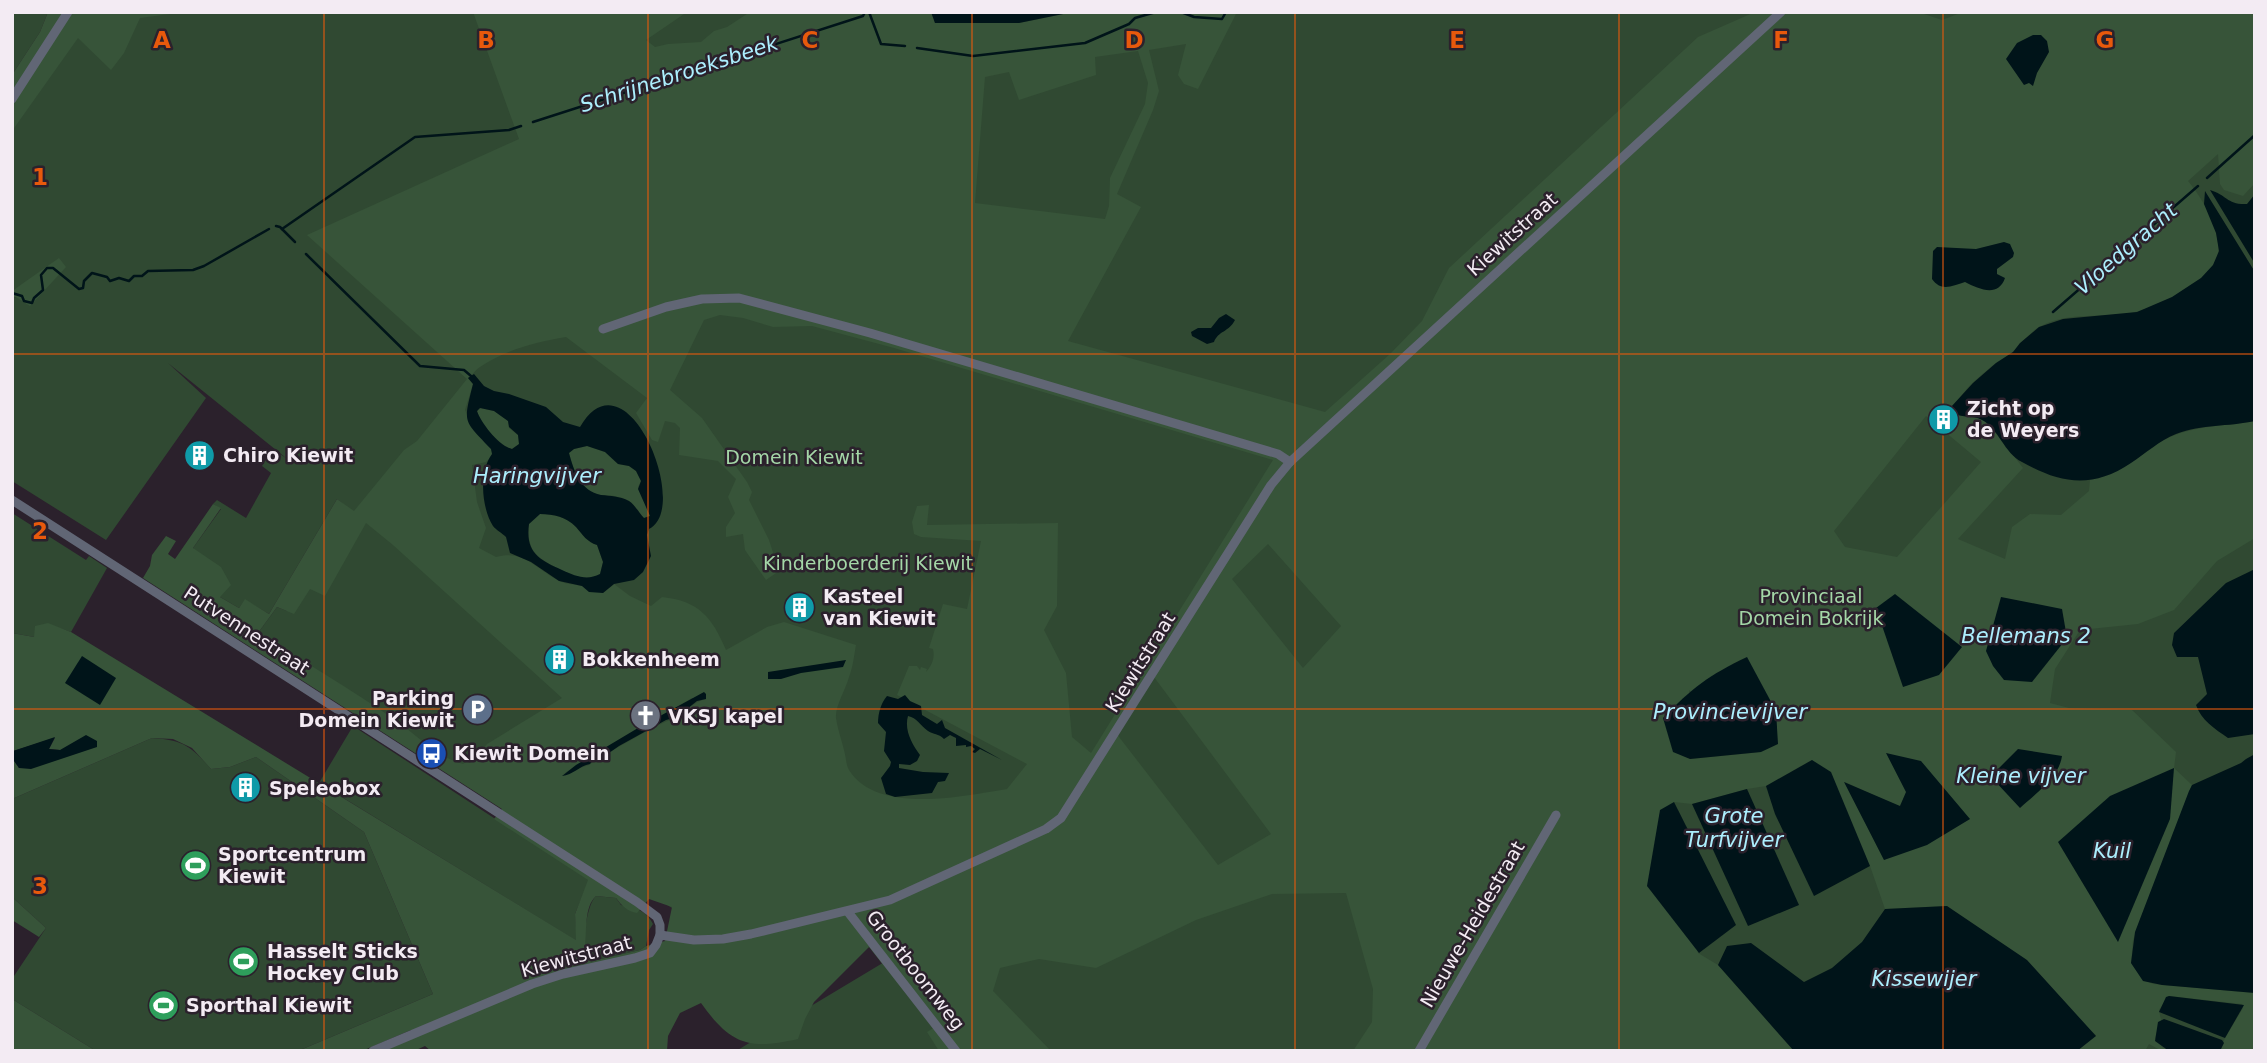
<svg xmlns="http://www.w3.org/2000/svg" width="2267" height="1063" font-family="'DejaVu Sans',sans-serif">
<rect width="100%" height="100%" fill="#2b212c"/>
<g fill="#304932">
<polygon points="12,12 48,12 40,32 12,75"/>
<polygon points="78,12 2255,12 2255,1051 736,1051 1016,883 792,936 672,908 264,647 258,633 277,607 287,611 353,512 337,499 269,614 245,600 239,608 220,597 193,548 221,509 213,504 217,500 246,518 271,473 262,466 272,449 286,458 168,363 206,398 106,540 12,481 12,298 16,297 27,282 12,291 12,110"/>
<polygon points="12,513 86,560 89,556 107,568 71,632 48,624 34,637 12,633"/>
<polygon points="353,726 589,880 575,914 577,941 319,783"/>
<path d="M152 738C183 740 191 746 211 769L230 767 256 757 364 832 433 994 298 1051H96L12 999V979L46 928 12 897V799Z"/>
<path d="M596 896 616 898 621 905C636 908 646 910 653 924L649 930 646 946 640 950 591 961C589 957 585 950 585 945 583 934 588 903 596 896Z"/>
</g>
<g fill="#375439" fill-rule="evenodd">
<polygon points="48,12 185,12 140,18 124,53 111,70 78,38 12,131 12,75 40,32"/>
<path d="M473 12H687L646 40 655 47 668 44 701 42 714 31 727 27 750 12H931L935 23H1019L1073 12H1237L1198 89 1184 84 1178 75 1186 44 1149 50 1159 91 1153 110 1117 194 1141 207 1068 341 1325 412 1390 354 1422 321 1449 268 1698 37 1755 12H1918L1942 20 1963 12H2255V183L2243 196 2224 190 2220 184 2218 154 2188 181C2202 198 2221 229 2218 253 2215 280 2159 307 2135 312 2105 319 2068 311 2041 326 2029 332 2023 343 2014 351 2007 357 1999 360 1992 366 1983 374 1972 382 1965 391 1960 397 1957 402 1951 408L1952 412C1961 419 1974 414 1984 420 1989 424 2018 461 2023 468L1958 539 2005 559 2012 527 2030 514 2061 515 2089 491 2090 479C2096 478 2104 477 2111 474 2132 465 2149 446 2170 437 2198 425 2226 426 2255 421V538L2217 561 2174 610 2138 624 2080 630 2055 669 2050 703 2069 708 2132 710 2176 752 2174 768 2192 785 2133 940 2131 963 2143 980 2153 984 2255 993V1051H2220L2225 1038 2243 1008 2242 1004 2169 996 2159 1010 2161 1020 2155 1038 2162 1047 2169 1051H2162L2149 1044 2145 1051H2077L2096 1035 1947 906 1885 909 1870 866 1812 760 1766 786 1747 789 1692 804 1674 802 1698 953 1718 965 1794 1051H1353L1372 1022 1373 989 1346 893 1272 894 1196 920 1096 968 1039 959 1000 968 993 991 1051 1051H939L927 1032 940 1024 902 989 869 947 814 1002 805 1019 798 1039C749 1050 731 1045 701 1003L680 1013 668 1036 667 1051H431L425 1046 414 1051H382L415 1036 411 1030 362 1051H298L433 994 364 832 256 757 230 767 211 769 192 748 173 739 152 738 12 799V758L19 768 60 750 49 749 55 738 13 751 12 756V633L34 637 35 626 48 623 71 632 576 940 575 914 588 880 494 819 502 809 143 578 150 566 152 555 166 536 176 541 168 554 175 559 213 504 221 508 193 548 221 567 231 585 220 597 239 608 245 599 269 614 337 499 354 511 404 450 417 441 467 379 307 235 519 139ZM1138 51 1148 83 1145 104 1110 178 1109 206 1105 219 975 203 985 77 1009 72 1019 100 1096 75 1095 57ZM720 315 743 318 773 327 812 326 894 348 1273 460 1091 753 1072 737 1066 673 1044 630 1057 606 1058 523 927 525 929 505 917 506 912 522 914 534 921 537 981 541 967 609 943 604 929 648 933 649C935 658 932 665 926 672L927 669 921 667 920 670 917 666H909L897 695 1027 764 1007 789C964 796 877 815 849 770 847 766 847 765 846 760 844 746 838 732 836 718 835 706 846 689 849 677 853 667 854 656 856 645L784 622 767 627 726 650C712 617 699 601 662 597L651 606 630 596 614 584 603 593C597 591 589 587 582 586 575 584 567 585 560 581 536 570 525 549 496 557L479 548 486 528 477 502 472 465 486 462 493 455 491 449 475 432 465 410 473 384 468 378C473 375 475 370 480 367 505 350 536 342 566 337L647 398 636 413 652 440 658 442 665 421 675 423 680 428 679 455 718 461 736 479 728 497 735 513 726 527V537L743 534 745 550 766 580 779 571 769 540 749 500 752 492 747 482 702 418 670 390 704 320ZM1926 416 1981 462 1897 557 1845 547 1834 531ZM366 523 393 545 562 698 487 744 481 752 463 764C437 757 417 735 395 720 351 689 304 662 258 633L277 607 294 614 310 589 325 596ZM1268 544 1341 626 1303 668 1232 579ZM1151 673 1271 834 1218 865 1116 733ZM1689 690 1761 752 1690 759ZM692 698 706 699C692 702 686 713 674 718 647 729 623 746 597 758 594 760 592 763 589 765 581 768 571 770 563 774ZM1887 753 1970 819 1884 860 1845 782 1899 807 1907 792ZM596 896 616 898C621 905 628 912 637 913L649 899 672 907 665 941 646 946 640 950 592 961V951L585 946C587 930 584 907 596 896Z"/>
<polygon points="59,258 66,267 30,306 16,297 12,298 12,291"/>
<path d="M481 408 494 411 508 421 509 428 518 435 519 444 512 449C499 446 480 423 477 411Z"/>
<path d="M587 446 605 452 618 464 629 466 636 471 641 481 638 487 650 515 644 518C639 513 635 505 629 501 620 496 611 495 601 495 580 493 574 470 569 453L574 449Z"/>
<path d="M540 514C554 514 567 517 576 527 583 535 587 542 597 545L603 562 600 574C587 581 575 577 563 571 540 559 526 554 529 524Z"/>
<polygon points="12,897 46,928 39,937 12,920"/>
<polygon points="12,999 96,1051 14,1051 12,1050"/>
</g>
<g fill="#001419" fill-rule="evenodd">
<polygon points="931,12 1073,12 1019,23 935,23"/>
<polygon points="2033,35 2041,35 2047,41 2049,52 2037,73 2033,86 2029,83 2024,85 2006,59 2017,43"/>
<path d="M2210 190C2227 195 2227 205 2247 204L2255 194V264Z"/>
<path d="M2205 191 2255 272V421C2227 427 2203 424 2176 434 2159 441 2146 453 2131 463 2092 489 2061 484 2022 462 2004 453 1999 429 1982 420 1972 414 1960 419 1952 412L1951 407 1973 383 1996 363 2013 352 2020 343 2039 327 2063 319 2137 312 2172 297 2201 278 2213 265 2219 251 2216 233 2204 204Z"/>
<path d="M2004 242 2010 244 2014 253 2013 257 1997 269V274L2005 278C1998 298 1979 289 1965 282 1952 286 1941 292 1932 279L1933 251 1937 247 1976 249Z"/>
<path d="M1226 314 1235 320C1229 332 1218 331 1214 342L1207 344 1192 336 1191 332 1198 328H1211L1219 318Z"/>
<path d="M474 374 484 386 494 391 509 394 546 407 563 422 580 427C626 348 692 508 649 529L647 535 651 556 643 572 634 580 614 584 603 593 589 592 582 586 559 581 531 562 510 553 506 537C502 533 496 530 493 526 481 507 479 471 492 454L491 449C463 419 463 424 473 384L468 378ZM480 408 494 411 508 421 509 427 518 435 519 444 512 449C499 446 481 423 477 411ZM587 446 605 452 618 464 629 466 636 471 641 481 638 489 650 516 644 518C639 513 635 505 629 501 619 496 611 496 601 495 581 491 574 472 569 453L574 449ZM540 514C554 514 566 517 576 527 583 535 587 542 597 545L603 562 600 574C587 581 575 576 562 570 540 560 525 553 529 524Z"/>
<path d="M2255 569V734L2228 738C2215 729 2201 720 2196 705L2207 694 2198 657H2177L2172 645 2174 633 2226 583Z"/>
<polygon points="1895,594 1962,647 1939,675 1903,687 1876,608"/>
<polygon points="2001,597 2062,609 2067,638 2032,682 2004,680 1993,666 1986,651"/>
<polygon points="82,656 116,678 100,705 65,683"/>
<path d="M1747 657 1776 711 1778 744 1761 752 1690 759 1673 752 1663 718C1692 688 1709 675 1747 657Z"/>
<polygon points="846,660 843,667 801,673 781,679 768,679 768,672"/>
<path d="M704 692 706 694V699L697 701 677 717 666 720 619 746 609 753 593 760 590 764C579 766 573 775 562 776L576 765 638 728Z"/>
<path d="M905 695 910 701 921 706 922 715 937 724 942 720 945 728 1002 760 980 749 975 753 972 752 975 749 971 746 966 747V745L956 746V738L950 735 944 739C938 733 934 735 928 731 920 725 917 718 908 716 904 730 912 744 920 755L917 761 910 765 899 764V768L923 772 949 773 945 781 938 782 932 793 895 797 886 794 881 778 890 766 891 762 884 751 886 732 878 723C878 713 881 703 887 696L898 699Z"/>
<polygon points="86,735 97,741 97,747 31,769 19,768 12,758 13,751 55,737 49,749 60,750"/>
<path d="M2018 749 2062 756C2059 778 2035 794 2020 808L1993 779 1994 773Z"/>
<polygon points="1886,753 1921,761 1970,819 1927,845 1884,860 1844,782 1900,806 1906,792"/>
<polygon points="2255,754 2255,993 2162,985 2143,981 2131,963 2135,932 2189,791 2192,785 2241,763 2246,759"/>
<polygon points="1812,760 1831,772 1870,866 1814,896 1775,814 1766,786"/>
<polygon points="2174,768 2170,819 2118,942 2058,842 2110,796"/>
<polygon points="1747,789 1799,905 1748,926 1692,804"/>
<polygon points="1674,802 1736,925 1699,953 1647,886 1660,810"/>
<polygon points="1947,906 2027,960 2096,1036 2077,1051 1794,1051 1718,965 1727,946 1751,943 1804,982 1832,968 1862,942 1885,909"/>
<polygon points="2169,996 2244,1005 2225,1038 2159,1012 2166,997"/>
<polygon points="2164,1019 2222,1040 2224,1043 2220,1051 2169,1051 2155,1041 2158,1022"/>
</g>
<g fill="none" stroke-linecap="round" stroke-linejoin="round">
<g stroke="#001419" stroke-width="2.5">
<polyline points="869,12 881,44 905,46"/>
<polyline points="1181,12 1194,17 1222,19 1226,12"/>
<polyline points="917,48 973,56 1085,43 1129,24 1135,18 1156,12"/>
<polyline points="533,122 863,16 865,12"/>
<polyline points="2207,178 2255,135"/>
<polyline points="276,226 280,227 295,242"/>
<polyline points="282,229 415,137 509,130 521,126"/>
<polyline points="306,254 420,366 464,370 471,376"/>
<polyline points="12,293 22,296 24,301 32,303 34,298 43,290 41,275 47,268 53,268 79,289 83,288 84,281 92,273 107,277 110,281 119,278 129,281 134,276 142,276 148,271 193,270 204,266 269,229"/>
<polyline points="2053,312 2198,186"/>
</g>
<g stroke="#616675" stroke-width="9">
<polyline points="12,99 68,12"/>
<polyline points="603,329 666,307 702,299 739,298 870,333 1278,454 1290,462"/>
<polyline points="12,500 637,902 657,917 660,925 660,935 656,945 650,953 635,958 563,974 532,984 373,1051"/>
<polyline points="848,912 956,1051"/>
<polyline points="660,935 694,940 723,939 751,934 890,900 1046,829 1061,818 1271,485 1290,462 1781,12"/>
<polyline points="1419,1051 1556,815"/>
</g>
</g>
<path fill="none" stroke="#e8590c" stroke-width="2" stroke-opacity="0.55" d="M324 12V1051M648 12V1051M972 12V1051M1295 12V1051M1619 12V1051M1943 12V1051M12 354H2255M12 709H2255"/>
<defs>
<symbol id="building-disc" viewBox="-11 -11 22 22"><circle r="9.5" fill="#0f9aa8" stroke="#2b212c"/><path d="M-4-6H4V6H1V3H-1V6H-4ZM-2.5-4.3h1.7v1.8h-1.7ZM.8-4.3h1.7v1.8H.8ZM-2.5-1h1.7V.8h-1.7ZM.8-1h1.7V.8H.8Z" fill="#fff"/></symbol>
<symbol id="parking-disc" viewBox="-11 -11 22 22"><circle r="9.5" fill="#5c6f8a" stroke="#2b212c"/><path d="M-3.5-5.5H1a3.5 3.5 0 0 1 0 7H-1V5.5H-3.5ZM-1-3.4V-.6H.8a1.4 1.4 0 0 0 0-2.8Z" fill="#fff"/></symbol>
<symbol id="church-disc" viewBox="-11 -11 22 22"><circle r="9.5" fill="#6b7280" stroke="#2b212c"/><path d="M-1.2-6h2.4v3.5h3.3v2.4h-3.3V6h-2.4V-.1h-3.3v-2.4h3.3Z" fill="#fff"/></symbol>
<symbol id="bus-disc" viewBox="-11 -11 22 22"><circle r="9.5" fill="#1a4fb4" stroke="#2b212c"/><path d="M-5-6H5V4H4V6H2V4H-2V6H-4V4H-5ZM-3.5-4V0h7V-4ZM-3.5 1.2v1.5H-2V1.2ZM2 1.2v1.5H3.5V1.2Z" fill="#fff"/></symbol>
<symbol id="stadium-disc" viewBox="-11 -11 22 22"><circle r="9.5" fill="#2e9e5b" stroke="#2b212c"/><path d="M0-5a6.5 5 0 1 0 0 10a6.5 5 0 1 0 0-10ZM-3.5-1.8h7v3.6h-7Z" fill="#fff"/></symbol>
</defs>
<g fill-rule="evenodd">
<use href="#building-disc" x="1926" y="402" width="35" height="35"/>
<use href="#building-disc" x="182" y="438" width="35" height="35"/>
<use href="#building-disc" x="782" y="590" width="35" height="35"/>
<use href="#building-disc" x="542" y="642" width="35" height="35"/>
<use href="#parking-disc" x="460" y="692" width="35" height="35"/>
<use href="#church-disc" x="628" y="698" width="35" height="35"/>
<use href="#bus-disc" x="414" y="736" width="35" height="35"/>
<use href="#building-disc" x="228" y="770" width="35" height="35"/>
<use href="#stadium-disc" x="178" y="848" width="35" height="35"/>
<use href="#stadium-disc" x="226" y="944" width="35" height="35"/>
<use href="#stadium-disc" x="146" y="988" width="35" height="35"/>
</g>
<g text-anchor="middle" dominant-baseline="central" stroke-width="5" stroke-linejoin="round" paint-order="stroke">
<g font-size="19" fill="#f3ebf3" stroke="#2b212c">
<text transform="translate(1512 234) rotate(-42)">Kiewitstraat</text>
<text transform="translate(247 630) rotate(33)">Putvennestraat</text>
<text transform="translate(1140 662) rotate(-58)">Kiewitstraat</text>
<text transform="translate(1472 924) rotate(-60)">Nieuwe-Heidestraat</text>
<text transform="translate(576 956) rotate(-15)">Kiewitstraat</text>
<text transform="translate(916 970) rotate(52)">Grootboomweg</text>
</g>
<g font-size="19" font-weight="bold" fill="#f3ebf3" stroke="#2b212c" text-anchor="start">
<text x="1967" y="408">Zicht op<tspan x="1967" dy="22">de Weyers</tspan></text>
<text x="223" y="455">Chiro Kiewit</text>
<text x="823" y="596">Kasteel<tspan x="823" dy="22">van Kiewit</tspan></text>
<text x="582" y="659">Bokkenheem</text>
<text x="454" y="698" text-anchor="end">Parking<tspan x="454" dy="22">Domein Kiewit</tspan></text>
<text x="668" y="716">VKSJ kapel</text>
<text x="454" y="753">Kiewit Domein</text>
<text x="269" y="788">Speleobox</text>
<text x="218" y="854">Sportcentrum<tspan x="218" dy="22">Kiewit</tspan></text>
<text x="267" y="951">Hasselt Sticks<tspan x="267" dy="22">Hockey Club</tspan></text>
<text x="186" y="1005">Sporthal Kiewit</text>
</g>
<g font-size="19" fill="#a4d7a7" stroke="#2b212c">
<text x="794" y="457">Domein Kiewit</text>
<text x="868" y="563">Kinderboerderij Kiewit</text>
<text x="1811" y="596">Provinciaal<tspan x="1811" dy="22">Domein Bokrijk</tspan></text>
</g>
<g font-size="21" font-style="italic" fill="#aceefd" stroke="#2b212c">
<text transform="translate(679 74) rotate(-18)">Schrijnebroeksbeek</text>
<text transform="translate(2126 249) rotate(-41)">Vloedgracht</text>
<text x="537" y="476">Haringvijver</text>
<text x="2026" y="636">Bellemans 2</text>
<text x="1730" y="712">Provincievijver</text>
<text x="2021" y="776">Kleine vijver</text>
<text x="1734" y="816">Grote<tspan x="1734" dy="24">Turfvijver</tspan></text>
<text x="2112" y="851">Kuil</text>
<text x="1924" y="979">Kissewijer</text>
</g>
</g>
<g font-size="23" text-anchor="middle" font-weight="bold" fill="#e8590c" stroke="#2b212c" stroke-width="5" stroke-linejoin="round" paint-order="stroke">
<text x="162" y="48">A</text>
<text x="486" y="48">B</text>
<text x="810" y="48">C</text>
<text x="1134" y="48">D</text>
<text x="1457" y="48">E</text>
<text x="1781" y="48">F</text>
<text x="2105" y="48">G</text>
<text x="40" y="185">1</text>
<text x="40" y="539">2</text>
<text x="40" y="894">3</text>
</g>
<rect width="2267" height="1063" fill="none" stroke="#f3ebf3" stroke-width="28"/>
</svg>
